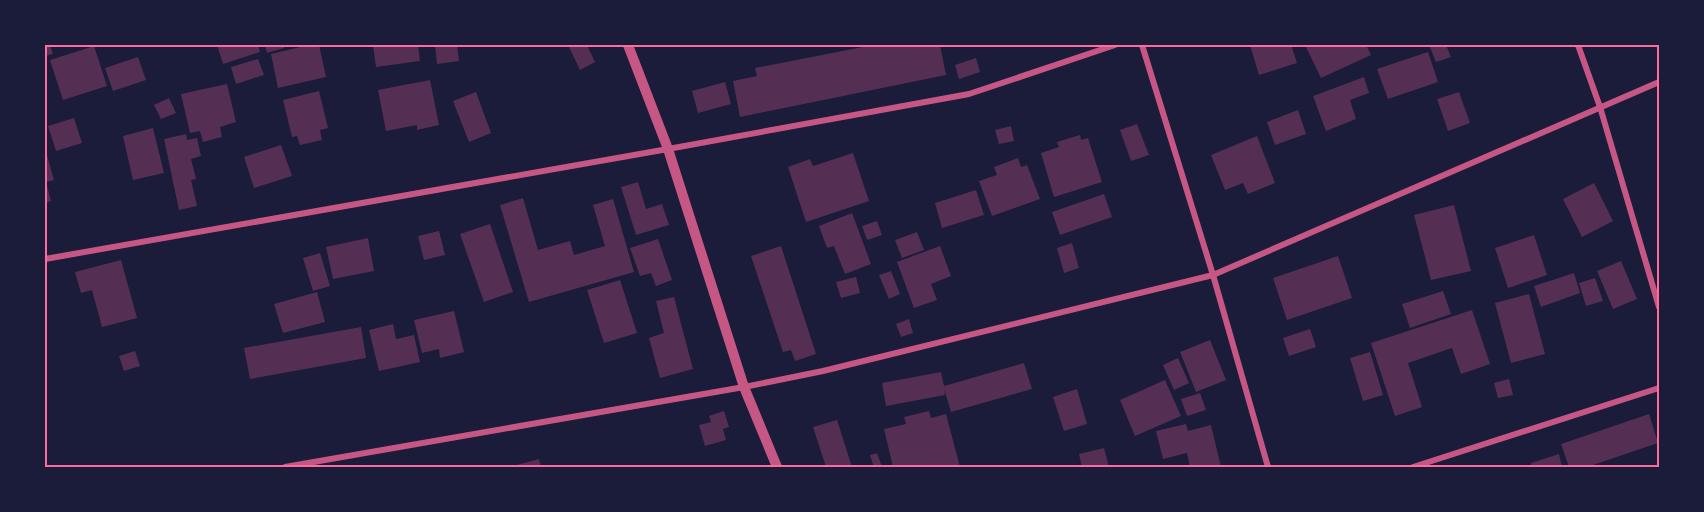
<svg xmlns="http://www.w3.org/2000/svg" width="1704" height="512" font-family="Quicksand,sans-serif">
<rect width="100%" height="100%" fill="#1b1b3a"/>
<g fill="#542f53">
<polygon points="45,45 50,45 53,54 45,56"/>
<polygon points="217,45 258,45 260,52 223,64"/>
<polygon points="265,45 283,45 284,48 267,53"/>
<polygon points="309,45 319,45 326,77 278,88 271,54"/>
<polygon points="373,45 418,45 420,61 376,67"/>
<polygon points="435,45 457,45 459,61 437,64"/>
<polygon points="568,45 587,45 595,62 580,70"/>
<polygon points="873,45 940,45 946,75 740,117 733,81 757,76 755,68"/>
<polygon points="1250,45 1291,45 1297,63 1259,75"/>
<polygon points="1305,45 1366,45 1371,55 1321,78"/>
<polygon points="1429,45 1446,45 1451,57 1436,62"/>
<polygon points="94,46 107,86 63,100 50,60"/>
<polygon points="1428,52 1438,82 1388,99 1377,69"/>
<polygon points="138,57 146,80 113,91 105,68"/>
<polygon points="976,58 980,72 959,79 955,65"/>
<polygon points="258,59 264,75 236,84 231,67"/>
<polygon points="1364,77 1369,93 1350,100 1356,119 1326,131 1313,96"/>
<polygon points="430,80 439,125 417,130 417,125 386,131 378,90"/>
<polygon points="725,82 731,104 698,113 692,91"/>
<polygon points="227,84 236,122 220,127 222,137 203,142 200,131 190,133 181,94"/>
<polygon points="319,91 328,128 320,130 322,140 300,145 297,136 292,137 283,100"/>
<polygon points="476,92 491,133 469,142 453,101"/>
<polygon points="1459,92 1470,123 1448,131 1437,99"/>
<polygon points="169,98 176,113 161,119 154,105"/>
<polygon points="1298,110 1306,134 1275,145 1267,122"/>
<polygon points="74,118 82,143 56,151 48,126"/>
<polygon points="1137,124 1149,155 1131,161 1120,130"/>
<polygon points="1011,126 1014,141 999,144 995,130"/>
<polygon points="153,128 164,173 133,180 123,136"/>
<polygon points="186,134 187,140 197,138 201,156 191,159 196,179 191,180 197,206 179,210 164,139"/>
<polygon points="1080,135 1081,140 1088,138 1102,182 1054,197 1041,153 1059,147 1057,142"/>
<polygon points="1257,136 1275,183 1248,194 1243,183 1225,190 1211,155"/>
<polygon points="281,145 292,176 254,188 244,157"/>
<polygon points="45,148 54,180 46,182 51,201 45,203"/>
<polygon points="853,153 869,201 806,222 788,167 810,159 813,166"/>
<polygon points="1018,158 1021,167 1027,165 1040,199 992,216 979,181 997,175 994,167"/>
<polygon points="638,182 646,209 662,204 669,225 636,235 621,187"/>
<polygon points="1594,183 1613,221 1582,237 1563,199"/>
<polygon points="976,190 984,215 942,228 935,203"/>
<polygon points="1104,194 1112,217 1060,235 1052,212"/>
<polygon points="523,198 538,250 570,241 574,255 605,246 593,205 613,199 634,272 529,302 500,205"/>
<polygon points="1454,205 1471,271 1431,280 1414,215"/>
<polygon points="852,213 871,264 845,274 834,246 827,248 819,226"/>
<polygon points="877,221 882,235 867,240 862,226"/>
<polygon points="490,224 513,292 484,302 460,234"/>
<polygon points="439,231 445,255 424,260 418,236"/>
<polygon points="917,232 924,250 902,258 895,240"/>
<polygon points="1534,235 1547,275 1508,288 1495,248"/>
<polygon points="368,238 374,271 333,279 326,247"/>
<polygon points="658,239 672,280 656,286 651,273 640,276 630,248"/>
<polygon points="1072,243 1079,268 1064,273 1057,248"/>
<polygon points="781,246 816,354 795,361 791,350 783,352 751,256"/>
<polygon points="940,246 951,276 931,284 937,300 914,308 897,262"/>
<polygon points="320,253 330,286 313,291 303,258"/>
<polygon points="1338,256 1352,298 1287,320 1273,278"/>
<polygon points="121,260 137,318 102,327 92,290 81,293 75,272"/>
<polygon points="1621,261 1637,299 1613,309 1597,271"/>
<polygon points="891,271 900,294 889,299 879,275"/>
<polygon points="1574,273 1580,293 1541,307 1534,286"/>
<polygon points="856,277 860,293 841,298 836,282"/>
<polygon points="1595,278 1603,301 1586,306 1579,283"/>
<polygon points="620,280 637,333 604,343 587,290"/>
<polygon points="1443,291 1451,314 1410,328 1402,304"/>
<polygon points="317,292 325,322 283,333 274,304"/>
<polygon points="1529,294 1545,354 1511,363 1495,303"/>
<polygon points="674,297 693,369 660,378 649,338 664,333 656,301"/>
<polygon points="1472,310 1490,364 1461,374 1452,348 1408,363 1422,407 1395,416 1371,343"/>
<polygon points="454,311 464,352 440,358 439,349 422,353 414,320"/>
<polygon points="909,319 913,333 901,337 896,324"/>
<polygon points="393,324 396,339 414,335 420,362 379,371 369,330"/>
<polygon points="361,327 366,358 250,379 244,348"/>
<polygon points="1310,329 1316,347 1289,356 1283,338"/>
<polygon points="1210,340 1226,380 1196,392 1180,352"/>
<polygon points="135,351 140,366 124,371 119,356"/>
<polygon points="1370,352 1383,395 1363,401 1350,358"/>
<polygon points="1178,358 1189,383 1174,390 1163,365"/>
<polygon points="1024,363 1032,389 951,412 944,388 945,395 886,406 882,383 941,372 944,386"/>
<polygon points="1509,379 1513,395 1498,398 1494,383"/>
<polygon points="1165,380 1181,416 1135,436 1120,400"/>
<polygon points="1077,389 1087,424 1064,431 1053,397"/>
<polygon points="1200,393 1206,410 1187,416 1181,399"/>
<polygon points="724,411 729,427 723,429 726,440 705,446 699,425 711,422 709,416"/>
<polygon points="929,411 931,418 946,414 960,467 893,467 884,429 906,424 904,417"/>
<polygon points="1649,414 1658,443 1587,467 1569,467 1561,444"/>
<polygon points="837,420 852,467 826,467 813,427"/>
<polygon points="1186,424 1188,431 1211,425 1221,467 1190,467 1187,453 1163,459 1156,431"/>
<polygon points="1104,448 1109,467 1082,467 1079,454"/>
<polygon points="877,453 882,467 874,467 870,455"/>
<polygon points="1559,454 1562,467 1532,467 1531,463"/>
<polygon points="539,459 541,467 513,467 513,466"/>
</g>
<g fill="none" stroke-linecap="round" stroke-linejoin="round">
<g stroke="#c65784" stroke-width="6">
<polyline points="1142,45 1213,275 1268,467"/>
<polyline points="1578,45 1600,107 1659,307"/>
<polyline points="45,259 668,149 969,94 1115,45"/>
<polyline points="285,467 744,387 823,371 1213,275 1659,82"/>
<polyline points="1413,467 1659,388"/>
</g>
<polyline stroke="#c65784" stroke-width="10" points="628,45 668,149 744,387 777,467"/>
</g>
<rect width="1704" height="512" fill="none" stroke="#1b1b3a" stroke-width="93"/>
<rect x="46" y="46" width="1612" height="420" fill="none" stroke="#ff6b9d" stroke-width="2"/>
</svg>
